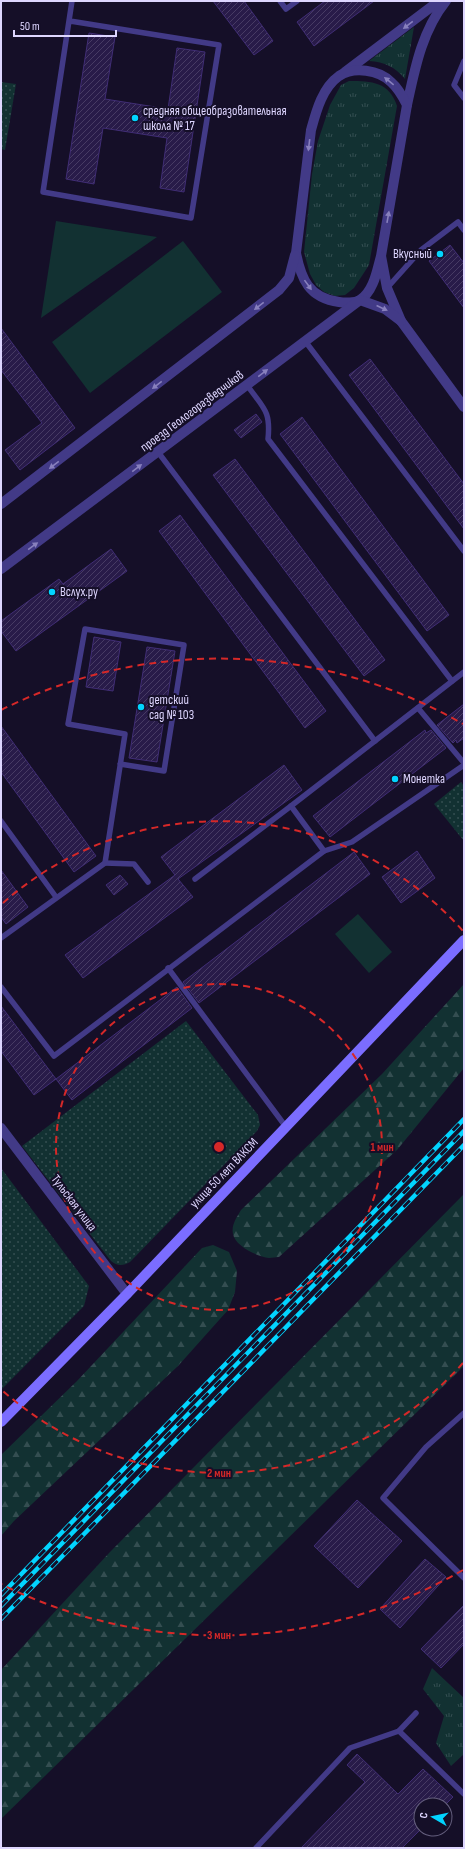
<svg xmlns="http://www.w3.org/2000/svg" width="465" height="1849" font-family="'Sofia Sans Condensed',sans-serif">
<defs>
<pattern id="grass-tufts" width="24" height="20" patternUnits="userSpaceOnUse"><rect width="24" height="20" fill="#123132"/><path d="M3 7l-1-3M5 7V3M7 7l1-3M15 17l-1-3M17 17v-4M19 17l1-3" fill="none" stroke="#344e51"/></pattern>
<pattern id="forest-firs" width="22" height="20" patternUnits="userSpaceOnUse"><rect width="22" height="20" fill="#123132"/><path d="M5 1l3.5 6h-7zM16 11l3.5 6h-7z" fill="#344e51"/></pattern>
<pattern id="park-dots" width="8" height="8" patternUnits="userSpaceOnUse"><rect width="8" height="8" fill="#123132"/><path d="M2 2h.1M6 6h.1" fill="none" stroke="#344e51" stroke-width="1.8" stroke-linecap="round"/></pattern>
<pattern id="building-hatch" width="6" height="6" patternUnits="userSpaceOnUse"><rect width="6" height="6" fill="#281b49"/><path d="M-1 1l2-2M0 6l6-6M5 7l2-2" fill="none" stroke="#473b64"/></pattern>
</defs>
<rect width="100%" height="100%" fill="#150f28"/>
<g fill="url(#grass-tufts)">
<path d="M414 27 405 79C395 67 385 62 369 61Z"/>
<path d="M349 81C372 81 389 82 397 106L369 265 354 288 345 295 335 296 324 292 316 285 310 274 304 252 312 174 318 141 330 105 341 85Z"/>
<polygon points="432,1668 464,1698 464,1754 451,1766 436,1743 444,1716 423,1689"/>
</g>
<g fill="url(#forest-firs)">
<path d="M464 984V1068L397 1150 279 1257C276 1257 272 1258 269 1258 258 1257 235 1246 233 1234 231 1225 237 1217 241 1210L382 1074Z"/>
<polygon points="464,1194 464,1366 1,1819 1,1670 110,1552"/>
<polygon points="213,1245 229,1252 237,1271 235,1292 228,1310 178,1366 14,1521 1,1536 1,1455 77,1381 202,1248"/>
</g>
<g fill="url(#park-dots)">
<polygon points="1,82 16,84 5,150 1,149"/>
<polygon points="461,782 464,786 464,841 434,804"/>
<path d="M186 1021 258 1115 260 1125 257 1131 130 1262C123 1266 117 1266 111 1261L22 1146Z"/>
<polygon points="1,1168 89,1286 84,1306 1,1390"/>
</g>
<g fill="#123132">
<polygon points="56,221 157,237 41,318"/>
<polygon points="183,241 222,292 90,393 52,342"/>
<polygon points="358,914 392,952 369,973 335,934"/>
</g>
<g fill="url(#building-hatch)" stroke="#402d75">
<polygon points="213,1 244,1 273,41 254,55"/>
<polygon points="325,1 374,1 314,46 297,22"/>
<polygon points="89,33 115,37 105,99 168,109 177,48 205,52 184,192 160,188 167,138 103,128 94,184 66,179"/>
<polygon points="450,245 464,263 464,308 429,261"/>
<polygon points="1,328 75,428 20,470 5,450 42,423 1,370"/>
<polygon points="370,359 464,484 464,529 349,375"/>
<polygon points="256,414 262,422 241,438 234,430"/>
<polygon points="302,417 449,615 427,631 280,434"/>
<polygon points="235,459 385,660 364,676 213,475"/>
<polygon points="180,515 326,711 305,728 159,531"/>
<polygon points="111,549 127,571 16,651 1,631 1,621 59,579 63,584"/>
<polygon points="94,637 121,642 113,691 86,687"/>
<polygon points="147,647 175,651 157,762 129,758"/>
<polygon points="464,704 464,738 457,743 456,740 453,743 437,725"/>
<polygon points="1,726 96,856 74,872 1,772"/>
<polygon points="425,730 426,733 431,730 446,748 330,837 313,816"/>
<polygon points="284,765 302,790 178,879 193,897 83,978 65,955 175,875 161,857"/>
<polygon points="417,851 435,878 401,903 382,877"/>
<polygon points="354,852 370,874 199,1003 183,982"/>
<polygon points="1,870 28,907 6,924 1,917"/>
<polygon points="120,875 128,884 114,895 106,885"/>
<polygon points="177,987 192,1008 72,1100 56,1079"/>
<polygon points="1,1006 56,1079 34,1095 1,1051"/>
<polygon points="357,1500 402,1541 358,1588 314,1546"/>
<polygon points="425,1559 446,1577 400,1628 380,1609"/>
<polygon points="464,1605 464,1644 441,1668 421,1649"/>
<polygon points="357,1754 398,1794 423,1769 453,1797 445,1805 421,1805 421,1829 402,1848 301,1848 365,1782 347,1765"/>
</g>
<g fill="none" stroke-linecap="round" stroke-linejoin="round">
<g stroke="#423a87" stroke-width="5.5">
<polyline points="280,1 286,9 297,1"/>
<polyline points="70,21 219,45 191,218 43,192 72,1"/>
<polyline points="464,61 454,85 464,98"/>
<polyline points="387,288 421,250 458,222 464,230"/>
<polyline points="305,341 464,551"/>
<path d="M247 385C263 408 271 410 268 439L452 681"/>
<polyline points="158,452 375,741"/>
<polyline points="418,708 464,763"/>
<polyline points="1,821 56,897"/>
<polyline points="324,851 291,806 464,672"/>
<polyline points="105,863 134,864 148,882"/>
<polyline points="195,879 291,806"/>
<polyline points="1,938 105,863 125,734 68,724 85,629 184,645 164,771 120,764"/>
<polyline points="168,968 286,1127"/>
<polyline points="1,987 54,1056 324,851 352,842 464,765"/>
<polyline points="464,1413 426,1447 383,1498 464,1578"/>
<polyline points="399,1731 464,1794"/>
<polyline points="256,1848 350,1748 399,1731 416,1713"/>
</g>
<g stroke="#423a87" stroke-width="10">
<polyline points="345,72 439,1"/>
<path d="M407 105C415 68 422 31 446 1"/>
<path d="M381 256C377 270 374 291 360 300 355 303 345 303 339 302 309 298 301 279 296 253L311 130C316 112 322 88 339 76 354 66 379 70 391 82 398 88 403 97 407 105L381 256 387 288 401 321 464 407"/>
<polyline points="1,504 279,290 289,278 295,255"/>
<polyline points="1,569 360,300 385,309 401,321"/>
<polyline points="1,1128 127,1294"/>
</g>
<polyline stroke="#7b6dff" stroke-width="10" points="1,1422 127,1294 464,940"/>
<defs>
<g id="rail">
<polyline points="1,1595 464,1119"/>
<polyline points="1,1606 464,1131"/>
<polyline points="1,1619 464,1145"/>
</g>
</defs>
<use href="#rail" stroke="#02d4ff" stroke-width="4.5"/>
<use href="#rail" stroke="#150f28" stroke-width="3" stroke-dasharray="9" stroke-linecap="butt"/>
</g>
<defs><path id="oneway-solid" d="M-6-.8H1V-3.2L6.5 0L1 3.2V.8H-6Z"/></defs>
<g fill="#8880bd">
<use href="#oneway-solid" transform="translate(408 25) rotate(143)"/>
<use href="#oneway-solid" transform="translate(389 81) rotate(-141)"/>
<use href="#oneway-solid" transform="translate(309 145) rotate(97)"/>
<use href="#oneway-solid" transform="translate(388 217) rotate(-80)"/>
<use href="#oneway-solid" transform="translate(308 285) rotate(54)"/>
<use href="#oneway-solid" transform="translate(259 306) rotate(142)"/>
<use href="#oneway-solid" transform="translate(382 308) rotate(25)"/>
<use href="#oneway-solid" transform="translate(263 373) rotate(-37)"/>
<use href="#oneway-solid" transform="translate(157 385) rotate(142)"/>
<use href="#oneway-solid" transform="translate(54 465) rotate(143)"/>
<use href="#oneway-solid" transform="translate(137 468) rotate(-37)"/>
<use href="#oneway-solid" transform="translate(33 546) rotate(-36)"/>
</g>
<g fill="none" stroke="#d62828" stroke-width="2" stroke-dasharray="7 5">
<circle cx="219" cy="1147" r="163"/>
<path d="M463 1363A326 326 0 0 1 3 1391M3 903A326 326 0 0 1 463 931"/>
<path d="M463 1570A488 488 0 0 1 1 1584M1 710A488 488 0 0 1 463 724"/>
</g>
<g fill="#02d4ff" stroke="#150f28" stroke-width="1.5">
<circle cx="135" cy="118" r="4"/>
<circle cx="440" cy="254" r="4"/>
<circle cx="52" cy="592" r="4"/>
<circle cx="141" cy="707" r="4"/>
<circle cx="395" cy="779" r="4"/>
</g>
<g text-anchor="middle" dominant-baseline="central" stroke-width="4" stroke-linejoin="round" paint-order="stroke">
<g font-size="13" fill="#ded6ff" stroke="#150f28" text-anchor="start">
<text x="143" y="111">средняя общеобразовательная<tspan x="143" dy="15">школа № 17</tspan></text>
<text x="432" y="254" text-anchor="end">Вкусный</text>
<text x="60" y="592">Вслух.ру</text>
<text x="149" y="700">детский<tspan x="149" dy="15">сад № 103</tspan></text>
<text x="403" y="779">Монетка</text>
</g>
<g font-size="13" fill="#ded6ff" stroke="#150f28">
<text transform="translate(192 411) rotate(-37)">проезд Геологоразведчиков</text>
<text transform="translate(224 1173) rotate(-46)">улица 50 лет ВЛКСМ</text>
<text transform="translate(74 1203) rotate(53)">Тульская улица</text>
</g>
</g>
<circle cx="219" cy="1147" r="6" fill="#d62828" stroke="#150f28" stroke-width="2"/>
<g font-size="12" text-anchor="middle" font-weight="bold" fill="#d62828" stroke="#150f28" stroke-width="4" stroke-linejoin="round" paint-order="stroke">
<text x="382" y="1151">1 мин</text>
<text x="219" y="1477">2 мин</text>
<text x="219" y="1639">3 мин</text>
</g>
<rect width="465" height="1849" fill="none" stroke="#ded6ff" stroke-width="4"/>
<g transform="translate(433 1817) rotate(279)"><circle r="19" fill="#150f28" stroke="#655f7e"/>
<path d="M0-3L7 15L0 10L-7 15Z" fill="#02d4ff"/>
<text y="-6" font-size="11" font-weight="bold" text-anchor="middle" fill="#ded6ff">С</text>
</g>
<path d="M14 30v6h102v-6" fill="none" stroke="#ded6ff" stroke-width="2"/>
<text x="20" y="30" font-size="12" fill="#ded6ff" stroke="#150f28" stroke-width="3" paint-order="stroke">50 m</text>
</svg>
